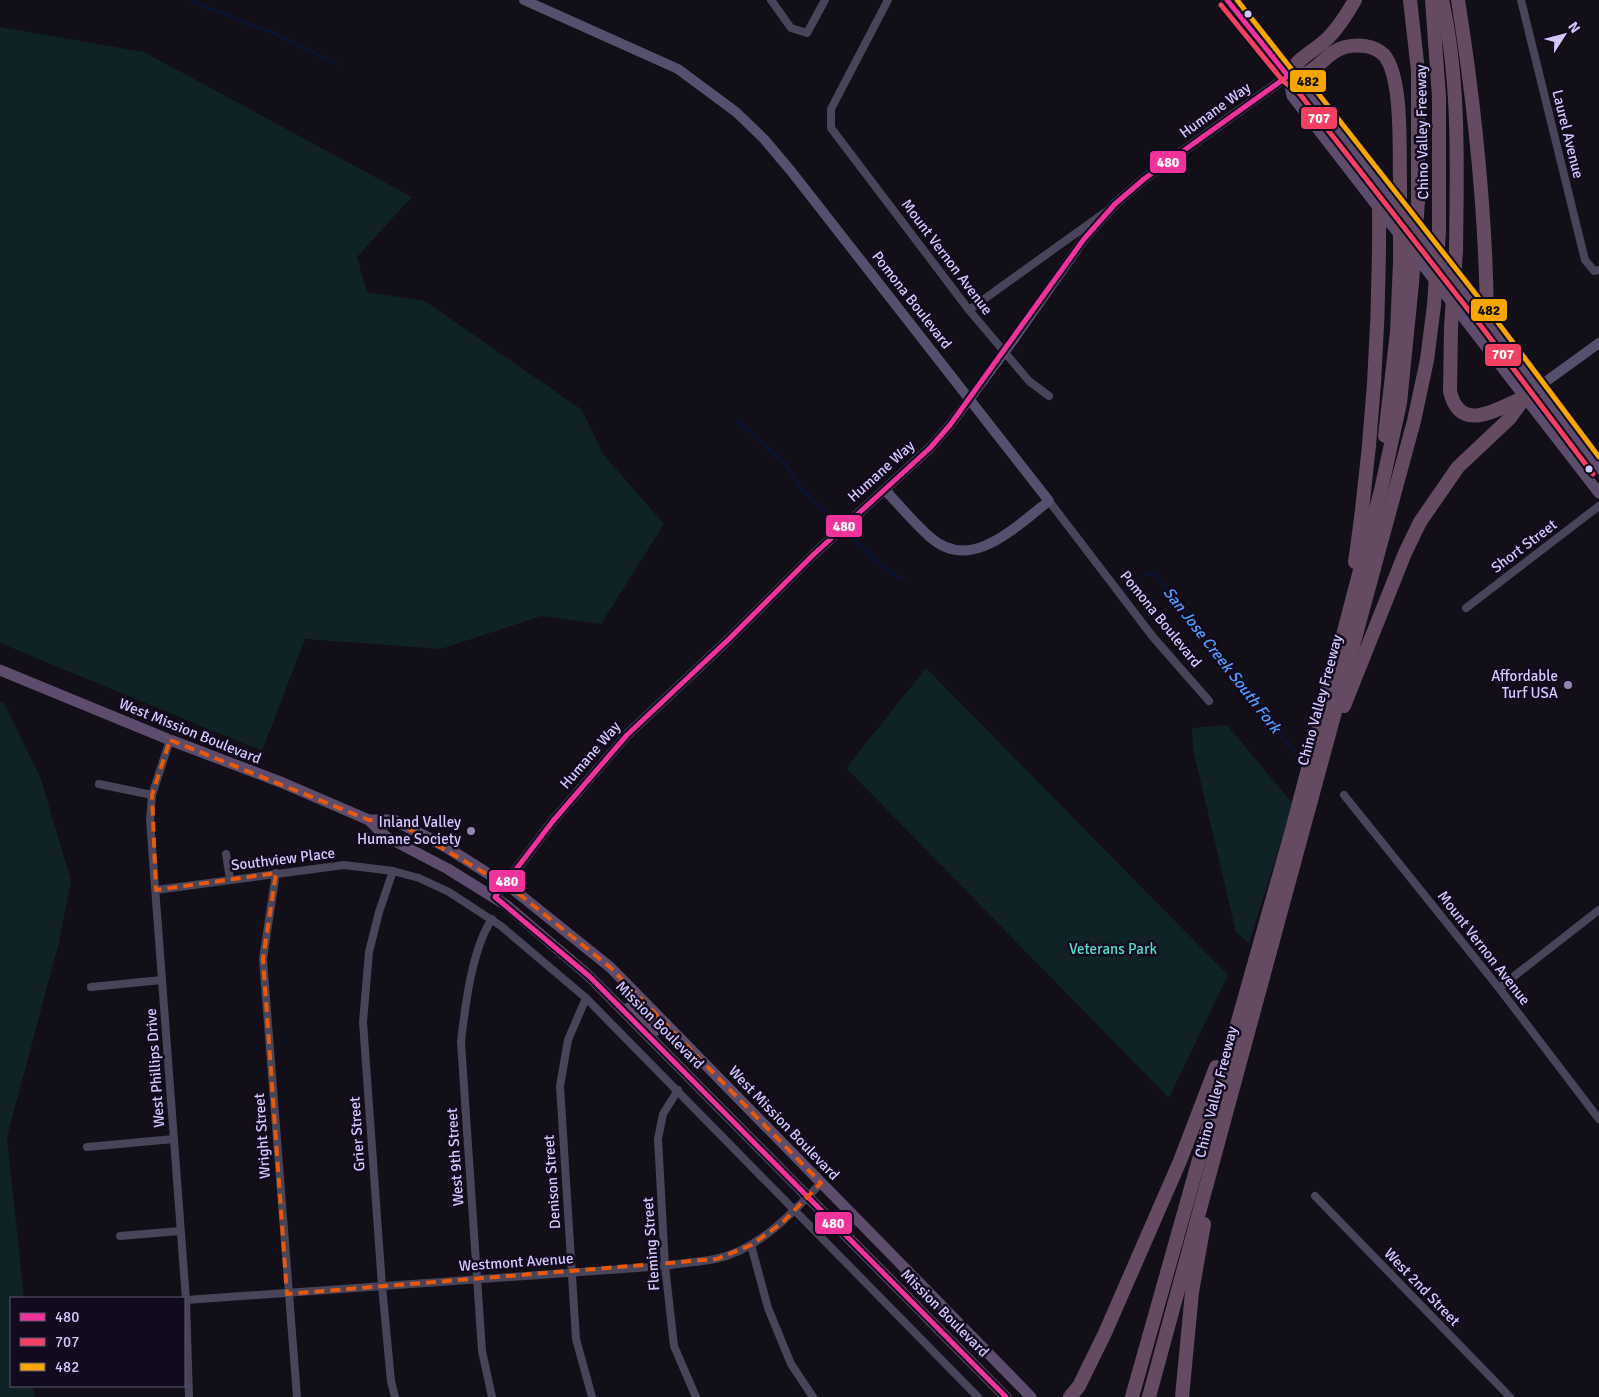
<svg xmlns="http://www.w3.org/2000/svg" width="1599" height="1397" font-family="Signika,sans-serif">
<rect width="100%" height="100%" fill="#120f19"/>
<g fill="#0f2225">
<polygon points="0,27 144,52 412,197 357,257 367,292 425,301 582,410 603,454 664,524 601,624 541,616 441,649 305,639 262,751 0,643"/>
<polygon points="926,668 1228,975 1169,1098 846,768"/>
<polygon points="0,702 4,703 41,779 71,881 59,942 7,1137 24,1298 11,1298 11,1386 33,1386 35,1397 0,1397"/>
<polygon points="1227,725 1293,804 1249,943 1236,932 1193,749 1192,728"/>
</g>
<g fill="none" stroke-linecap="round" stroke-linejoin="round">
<g stroke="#0a1436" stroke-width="2.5">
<polyline points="189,0 280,36 337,64"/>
<polyline points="737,421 785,463 801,488 840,526"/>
<polyline points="844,530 887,570 904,580"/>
<polyline points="1145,574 1154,574 1186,610 1295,753"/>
<polyline points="1125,590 1138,580"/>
</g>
<g stroke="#48445a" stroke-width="8">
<polyline points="771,0 791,28 807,33 825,0"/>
<polyline points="888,0 831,109 831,128 969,310 1029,381 1049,396"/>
<polyline points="1521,0 1585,260 1594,271 1599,270"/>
<polyline points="969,310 1104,213"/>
<polyline points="1049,501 1153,637 1209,701"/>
<polyline points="1466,608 1599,506"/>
<polyline points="170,740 152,795 150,820 186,1300 189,1397"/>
<polyline points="99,784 152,795"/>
<polyline points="1344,795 1499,988 1599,1119"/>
<polyline points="226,854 230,879"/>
<polyline points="393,871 379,912 369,952 363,1022 382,1286 391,1381 395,1397"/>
<polyline points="276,873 263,959 297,1397"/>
<polyline points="156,890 344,865 393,871 419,878 449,892 501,926 586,998 978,1397"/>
<path d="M492 919C472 948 465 1007 461 1042L482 1351 492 1397"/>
<polyline points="91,987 162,980"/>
<polyline points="1499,988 1599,910"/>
<polyline points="586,998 568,1040 560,1086 576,1339 592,1397"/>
<polyline points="678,1090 663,1114 658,1139 665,1266 674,1346 696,1397"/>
<polyline points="87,1147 174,1139"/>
<polyline points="1315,1196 1510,1397"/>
<polyline points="120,1236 180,1231"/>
<polyline points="751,1245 768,1308 791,1364 813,1397"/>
<path d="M186 1300 665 1266C682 1263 699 1262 715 1259 759 1250 792 1213 821 1183"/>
</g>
<g stroke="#54506d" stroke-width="10">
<path d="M524 0 678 69 736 112 764 139 791 171 1049 501C1016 526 971 574 930 537 914 523 900 506 885 490"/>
<polyline points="1014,339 1084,239 1115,204 1144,179 1288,76"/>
<polyline points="1526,396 1599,343"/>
<polyline points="495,897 553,821 627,735 729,639 813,555 930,448 950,425"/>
</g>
<g stroke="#5d4c6c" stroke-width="11">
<polyline points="1227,0 1288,76 1304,88 1487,321 1599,469"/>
<polyline points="1288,76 1292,96 1599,493"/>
<polyline points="0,670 170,740 283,783 369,820 394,820 446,847 514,890 610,967 1031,1397"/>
<polyline points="369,820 385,836 448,869 506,905 589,976 1006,1397"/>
<polyline points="628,1008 636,1011 657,1030 666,1024"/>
</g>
<g stroke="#644b61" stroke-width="14">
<polyline points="1410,0 1418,71 1418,201"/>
<polyline points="1432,0 1439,97 1439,231"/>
<path d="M1442 0C1460 81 1457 167 1456 250"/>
<path d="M1458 0C1475 107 1486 213 1487 321"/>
<path d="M1288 76C1294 75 1302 75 1307 73 1321 66 1329 51 1345 47 1358 44 1374 45 1384 55 1403 77 1399 150 1400 179"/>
<path d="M1288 76C1297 57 1314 52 1328 38 1339 27 1347 14 1355 0"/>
<path d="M1451 328 1450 391C1460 436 1500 407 1525 397"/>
<polyline points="1385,436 1397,332 1400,262"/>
<path d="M1355 562C1372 446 1380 328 1379 210"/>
<polyline points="1344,706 1405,553 1420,522 1458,467 1509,419 1526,396"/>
<polyline points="1070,1397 1079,1386 1105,1333 1180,1161 1216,1067"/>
<polyline points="1132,1397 1292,830 1381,490 1400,403 1412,283"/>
<polyline points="1149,1397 1414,421 1427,360 1434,305"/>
<polyline points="1182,1397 1192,1292 1204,1224"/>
</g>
<polyline stroke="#54506d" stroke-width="10" points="950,425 1014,339"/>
<g stroke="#644b61" stroke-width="14">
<polyline points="1400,179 1400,262"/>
<polyline points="1412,283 1418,201"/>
<polyline points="1434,305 1439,231"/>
<polyline points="1451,328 1456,250"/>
</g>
<defs>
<polyline id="bus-1" points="1006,1397 589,976 495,897 553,821 627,735 729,639 813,555 930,448 950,425 1084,239 1115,204 1144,179 1288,76 1227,0"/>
<polyline id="bus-2" points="1221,5 1283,81 1299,93 1481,326 1593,474"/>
<polyline id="bus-3" points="1237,0 1293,71 1310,83 1493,316 1599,457"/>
</defs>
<use href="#bus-1" stroke="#110b1d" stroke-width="9"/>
<use href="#bus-2" stroke="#110b1d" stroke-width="9"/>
<use href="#bus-3" stroke="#110b1d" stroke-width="9"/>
<use href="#bus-1" stroke="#ef339a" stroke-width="5"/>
<use href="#bus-2" stroke="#f24062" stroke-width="5"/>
<use href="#bus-3" stroke="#f7a600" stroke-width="5"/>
</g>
<path fill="none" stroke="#e8590c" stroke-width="4" stroke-dasharray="10 6" stroke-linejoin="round" d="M170 740 369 820H394L514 890 610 967 821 1183 782 1223 751 1245 717 1259 287 1294 263 959 276 873 156 890 152 795Z"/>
<g fill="#d5c8ff" stroke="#110b1d" stroke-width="2">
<circle cx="1248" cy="14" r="4.5"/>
<circle cx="1589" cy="469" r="4.5"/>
</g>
<g fill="#9187ae" stroke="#110b1d" stroke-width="2">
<circle cx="1568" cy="685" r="5"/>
<circle cx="471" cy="831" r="5"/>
</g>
<g text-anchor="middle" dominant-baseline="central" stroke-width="5" stroke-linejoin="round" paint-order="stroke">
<g font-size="15" fill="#d5c8ff" stroke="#110b1d">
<text transform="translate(1215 110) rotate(-36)">Humane Way</text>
<text transform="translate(1422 132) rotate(-91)">Chino Valley Freeway</text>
<text transform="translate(1568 134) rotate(76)">Laurel Avenue</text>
<text transform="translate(947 257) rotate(53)">Mount Vernon Avenue</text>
<text transform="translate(912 300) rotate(52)">Pomona Boulevard</text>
<text transform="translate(881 471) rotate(-42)">Humane Way</text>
<text transform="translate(1524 546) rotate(-37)">Short Street</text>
<text transform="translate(1161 619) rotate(51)">Pomona Boulevard</text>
<text transform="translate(1320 700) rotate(-75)">Chino Valley Freeway</text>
<text transform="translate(190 731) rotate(22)">West Mission Boulevard</text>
<text transform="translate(590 755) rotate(-49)">Humane Way</text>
<text transform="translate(283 859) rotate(-7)">Southview Place</text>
<text transform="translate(1484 948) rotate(52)">Mount Vernon Avenue</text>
<text transform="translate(660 1025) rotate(45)">Mission Boulevard</text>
<text transform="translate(155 1068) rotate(-94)">West Phillips Drive</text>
<text transform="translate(1216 1092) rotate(-76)">Chino Valley Freeway</text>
<text transform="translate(784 1123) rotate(46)">West Mission Boulevard</text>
<text transform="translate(357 1134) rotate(-94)">Grier Street</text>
<text transform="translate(262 1136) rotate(-94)">Wright Street</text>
<text transform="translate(455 1157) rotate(-94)">West 9th Street</text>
<text transform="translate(552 1182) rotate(-94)">Denison Street</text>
<text transform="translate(651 1244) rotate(-94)">Fleming Street</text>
<text transform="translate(516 1262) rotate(-4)">Westmont Avenue</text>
<text transform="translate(1422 1287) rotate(46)">West 2nd Street</text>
<text transform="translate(945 1313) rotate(45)">Mission Boulevard</text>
</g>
<g font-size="15" fill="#d5c8ff" stroke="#110b1d" text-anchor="end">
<text x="1558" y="676">Affordable<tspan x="1558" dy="17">Turf USA</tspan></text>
<text x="461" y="822">Inland Valley<tspan x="461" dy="17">Humane Society</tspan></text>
</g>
<g font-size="15" fill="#5dc" stroke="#110b1d">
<text x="1113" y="949">Veterans Park</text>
</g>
<g font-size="16" font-style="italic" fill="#569cfe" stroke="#110b1d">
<text transform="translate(1222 660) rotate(52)">San Jose Creek South Fork</text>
</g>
</g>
<g stroke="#110b1d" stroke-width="2">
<rect x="1289" y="69" width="38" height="24" rx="5" fill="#f7a600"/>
<rect x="1300" y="106" width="38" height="24" rx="5" fill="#f24062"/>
<rect x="1149" y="150" width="38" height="24" rx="5" fill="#ef339a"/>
<rect x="1470" y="298" width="38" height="24" rx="5" fill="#f7a600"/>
<rect x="1484" y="343" width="38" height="24" rx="5" fill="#f24062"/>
<rect x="825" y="514" width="38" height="24" rx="5" fill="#ef339a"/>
<rect x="488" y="869" width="38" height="24" rx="5" fill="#ef339a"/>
<rect x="814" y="1211" width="39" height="24" rx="5" fill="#ef339a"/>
</g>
<g font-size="14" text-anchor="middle" font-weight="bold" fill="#fff">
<text x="1319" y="123">707</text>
<text x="1168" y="167">480</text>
<text x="1503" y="359">707</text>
<text x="844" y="531">480</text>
<text x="507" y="886">480</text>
<text x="833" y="1228">480</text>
</g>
<g font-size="14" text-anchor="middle" font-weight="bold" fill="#111">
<text x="1308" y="86">482</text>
<text x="1489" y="315">482</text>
</g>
<rect x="10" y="1297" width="175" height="90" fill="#110b1d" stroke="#5f5777"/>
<rect x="20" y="1313" width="25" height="8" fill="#ef339a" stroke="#5f5777"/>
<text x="55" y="1322" font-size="15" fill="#d5c8ff">480</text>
<rect x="20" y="1338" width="25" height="8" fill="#f24062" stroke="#5f5777"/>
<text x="55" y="1347" font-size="15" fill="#d5c8ff">707</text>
<rect x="20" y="1363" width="25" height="8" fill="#f7a600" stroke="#5f5777"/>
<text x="55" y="1372" font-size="15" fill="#d5c8ff">482</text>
<g transform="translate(1564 35) rotate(54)" stroke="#110b1d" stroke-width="4" paint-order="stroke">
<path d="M0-4L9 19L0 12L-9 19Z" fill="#d5c8ff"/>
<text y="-8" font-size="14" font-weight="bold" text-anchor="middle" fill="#d5c8ff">N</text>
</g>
</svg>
